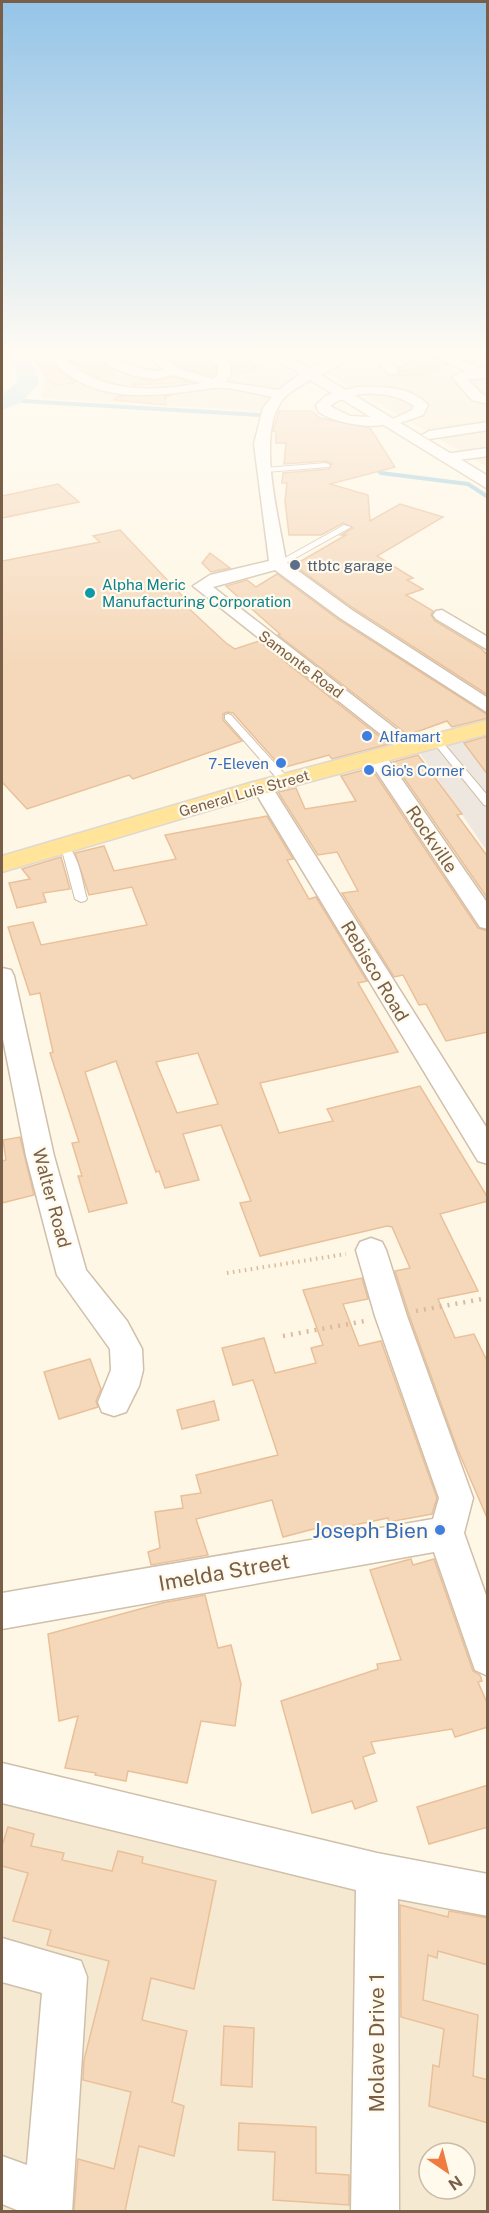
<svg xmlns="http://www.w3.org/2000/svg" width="489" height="2213" font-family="'Public Sans',sans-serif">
<rect width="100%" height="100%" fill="#fef7e5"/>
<g fill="#f6e9d2" fill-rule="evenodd">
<polygon points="25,354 268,354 295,372 296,377 274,391 260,411 41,398 45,386 42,373"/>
<polygon points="354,354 487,354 487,467 326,372 325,369"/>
<path d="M2 1803 487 1914V2211H2ZM429 2153H465V2189H429Z"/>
</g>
<polygon fill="#ede7df" points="484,731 487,736 487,851 417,749"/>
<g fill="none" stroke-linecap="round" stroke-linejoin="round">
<g stroke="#9dcbdc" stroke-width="4">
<polyline points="6,400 259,415"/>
<polyline points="371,464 381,473 468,484 488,497"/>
</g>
<polygon fill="#b7dde9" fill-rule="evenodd" points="2,354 23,354 35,368 39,383 22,402 2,410 2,395 17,382 15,369"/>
</g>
<g fill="#f5d8ba" stroke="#e9c099" stroke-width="1.5" fill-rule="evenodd">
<polygon points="32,354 45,354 62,373 76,382 57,386 48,379"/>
<polygon points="60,354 93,354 114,370 114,374 99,378"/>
<polygon points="167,354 200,354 216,366 216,374 213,376 179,366 165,356"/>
<polygon points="221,354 241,354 259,369 232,375 231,362"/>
<polygon points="427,354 447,364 430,374 397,376 400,371 398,368"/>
<polygon points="174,377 191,382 132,385 139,379 155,381"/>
<polygon points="173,395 165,397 166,405 114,400 119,396"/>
<polygon points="279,411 311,411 320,418 370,428 395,467 330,484 368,495 370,521 400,504 443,517 377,556 413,578 407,580 423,589 406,595 433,611 431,615 435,621 482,649 488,656 488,695 353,608 294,565 346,535 341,535 353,528 343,523 321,535 289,535 285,501 287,483 282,483 283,473 329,469 332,464 326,461 284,464 286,443 276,443 276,432 273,431"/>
<polygon points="58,484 79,502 2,518 2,496"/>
<polygon points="120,530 189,603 184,604 226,643 235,649 259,641 389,744 332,759 329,755 282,768 233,713 227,712 223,714 223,720 242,741 133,779 129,775 27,809 2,782 2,561 100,542 93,536"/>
<polygon points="210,553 230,568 211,572 202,563"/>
<polygon points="277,574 339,620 488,715 488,718 452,727 447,721 408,735 278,635 280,634 226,586 247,580 256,587"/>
<polygon points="488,736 488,775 464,743"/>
<polygon points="418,755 462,814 457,815 488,857 488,899 393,762"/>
<polygon points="371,768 478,928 488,931 488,1032 446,1041 426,1004 419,1005 403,975 394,977 342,893 358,891 337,852 318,855 278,792 296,788 305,809 356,801 341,776"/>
<path d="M267 816 293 859 287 860 309 899 316 897 367 981 358 983 398 1052 260 1083 279 1133 333 1121 327 1109 420 1086 488 1198V1201L440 1214 478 1291 438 1299 455 1338 474 1334 488 1363V1520L457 1448 409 1315 395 1271 410 1268 392 1227 387 1226 260 1256 240 1203 251 1201 221 1125 183 1134 199 1180 165 1188 159 1171 156 1172 116 1061 85 1072 127 1203 89 1212 78 1176H82L72 1143 79 1142 50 1053 53 1052 40 993 30 995 8 927 33 922 41 945 147 925 132 887 89 895 75 853 104 846 114 871 176 859 165 835ZM198 1053 218 1104 177 1113 156 1062Z"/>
<polygon points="61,857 70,889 43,893 46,902 17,908 9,883 30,879 22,869"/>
<polygon points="20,1137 34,1195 2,1203 2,1161 6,1160 3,1140"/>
<polygon points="362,1278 368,1299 343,1304 359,1346 381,1341 437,1498 432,1514 389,1522 388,1518 326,1531 325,1526 283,1537 272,1500 196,1519 208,1555 151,1565 148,1552 160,1548 155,1512 183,1508 181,1496 201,1493 196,1475 278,1455 253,1380 233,1385 222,1348 264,1338 275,1373 316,1363 311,1348 323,1345 303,1290"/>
<polygon points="90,1359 101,1389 96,1401 98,1407 59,1419 44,1372"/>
<polygon points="214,1401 219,1420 182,1429 177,1410"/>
<polygon points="411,1559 413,1565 434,1559 473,1671 480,1675 482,1681 478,1682 488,1705 488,1727 455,1737 452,1729 371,1742 375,1753 363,1757 377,1801 355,1809 352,1801 312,1813 281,1701 378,1669 377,1664 401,1660 370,1570"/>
<polygon points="205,1595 218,1648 231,1645 241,1684 235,1726 201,1721 187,1783 128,1771 126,1781 95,1775 96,1773 65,1768 78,1716 59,1721 48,1634 162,1603"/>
<polygon points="488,1785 488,1827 429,1844 417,1807"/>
<polygon points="8,1827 34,1834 31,1846 64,1853 62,1860 112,1871 118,1851 143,1857 142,1863 216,1881 194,1989 151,1978 142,2020 187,2031 172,2102 184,2106 174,2156 139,2146 125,2211 74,2211 78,2159 114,2169 131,2092 83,2080 84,2060 109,1961 47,1945 51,1930 13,1921 28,1873 2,1866 2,1846"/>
<polygon points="400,1905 448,1917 449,1911 488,1918 488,1965 438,1951 437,1958 428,1955 423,2000 478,2015 473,2076 488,2080 488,2123 429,2106 433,2065 439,2067 444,2029 401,2017"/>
<polygon points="224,2026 254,2028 252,2087 221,2085"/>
<polygon points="239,2123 316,2127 316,2173 349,2175 349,2205 273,2200 275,2152 238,2150"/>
</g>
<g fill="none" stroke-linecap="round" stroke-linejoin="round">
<defs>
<g id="lane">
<polygon points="326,463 330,465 329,467 265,472 261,470 265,468"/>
<polygon points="344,525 351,527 281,566 274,564"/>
<polygon points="228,714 231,715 289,779 289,783 281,783 225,719 225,715"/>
<polygon points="436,737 439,738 488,796 488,806 484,805 433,742 431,740"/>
<path d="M62 843C79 849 82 883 87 899L85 901 81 902 75 899 63 854 57 846Z"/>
</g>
<g id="street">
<path d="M47 354C66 354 70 366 87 375 122 393 163 390 201 383L174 375 155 379 131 375 112 367 95 354C120 354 137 375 165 370L145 354H159L178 368 213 379 218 375V365L202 354H217L230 364V376L225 382 279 390C300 374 324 354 352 354 336 371 305 379 286 396 253 428 280 521 286 562L352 610 488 698V713L340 618 275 570 213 587 419 747 416 751H402L193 586 210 575 269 561 254 444 263 408 272 397C255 394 231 386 213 388 155 396 89 408 47 354Z"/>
<polygon points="372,354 384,354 398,371 396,374 388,374"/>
<polygon points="431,354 447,354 479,368 488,366 488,378 467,379 482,394 488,396 488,404 472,400 452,377 466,371"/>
<path d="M357 387C380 386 411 386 428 405L423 415 400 423 393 419 412 410 414 406C391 390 352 389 330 406L350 416 389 418 391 421C379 432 329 422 318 411L316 405 327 395Z"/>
<polygon points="488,422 488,430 429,439 422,435 429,431"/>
<polygon points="488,448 488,456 445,462 438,458 445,454"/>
<polygon points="442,610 488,637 488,650 436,619 433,615 436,611"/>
<polygon points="376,750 383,752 488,904 488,929 480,927 366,756 369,752"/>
<polygon points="262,781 269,783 272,787 488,1130 488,1164 478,1161 252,787 255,783"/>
<polygon points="2,968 11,970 14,976 54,1156 86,1270 127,1321 142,1349 143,1370 139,1386 126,1412 114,1416 102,1412 98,1402 111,1370 110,1349 57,1275 26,1156 2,1034"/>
<polygon points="371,1238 382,1242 386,1250 407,1316 473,1498 464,1533 488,1601 488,1676 475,1670 434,1552 2,1629 2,1593 433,1519 439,1498 375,1316 356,1250 360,1242"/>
<polygon points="2,1763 377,1853 488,1874 488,1916 398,1899 399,2212 351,2212 356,1890 2,1803"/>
<polygon points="2,1938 81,1961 87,1977 72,2212 22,2212 2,2204 2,2156 27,2165 42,1993 2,1982"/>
</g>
<polygon id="secondary" points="268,354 286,354 488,476 488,489"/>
<polygon id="primary" points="488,720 488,734 271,792 2,872 2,856 253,782"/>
</defs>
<use href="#lane" stroke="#d0bfaa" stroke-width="2"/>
<use href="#street" stroke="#d0bfaa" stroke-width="3"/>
<use href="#secondary" stroke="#d4c0a7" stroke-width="3"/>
<use href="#primary" stroke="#dfd8d3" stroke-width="3"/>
<polyline stroke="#dabb9d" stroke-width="4" stroke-dasharray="1.5 4.5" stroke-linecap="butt" points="227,1273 346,1254"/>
<g stroke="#dabb9d" stroke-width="4.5" stroke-dasharray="2 6" stroke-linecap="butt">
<polyline points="416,1311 488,1298"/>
<polyline points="283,1336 365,1321"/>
</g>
<use href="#lane" fill="#fff" fill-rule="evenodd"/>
<use href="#street" fill="#fff" fill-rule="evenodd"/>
<use href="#secondary" fill="#fff" fill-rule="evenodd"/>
<use href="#primary" fill="#ffe49a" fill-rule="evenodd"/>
</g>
<linearGradient id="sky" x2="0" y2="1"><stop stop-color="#94c4e8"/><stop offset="0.53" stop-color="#fffbf3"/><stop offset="1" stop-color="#fffbf3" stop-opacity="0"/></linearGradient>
<rect width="489" height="664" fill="url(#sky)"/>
<circle fill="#5c6f8a" stroke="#fffaec" stroke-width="2" cx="295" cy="565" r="6"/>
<circle fill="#0f9aa8" stroke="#fffaec" stroke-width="2" cx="90" cy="593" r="6"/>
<g fill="#3f7fe0" stroke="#fffaec" stroke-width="2">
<circle cx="367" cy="736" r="6"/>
<circle cx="281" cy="763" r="6"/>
<circle cx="369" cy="770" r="6"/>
<circle cx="440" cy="1530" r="6"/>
</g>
<g text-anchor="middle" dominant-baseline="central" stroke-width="4.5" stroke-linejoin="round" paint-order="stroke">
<g font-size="15" fill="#4e5e75" stroke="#fffaec" text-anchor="start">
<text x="307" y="565">ttbtc garage</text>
</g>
<g font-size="15" fill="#0d838f" stroke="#fffaec" text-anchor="start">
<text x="102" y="584">Alpha Meric<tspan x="102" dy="17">Manufacturing Corporation</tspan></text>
</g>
<g font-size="15" fill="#795e48" stroke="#fffaec">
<text transform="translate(301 664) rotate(37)">Samonte Road</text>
<text transform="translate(244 793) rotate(-16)">General Luis Street</text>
</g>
<g font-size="15" fill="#366cbe" stroke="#fffaec" text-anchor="start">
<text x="379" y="736">Alfamart</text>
<text x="269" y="763" text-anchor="end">7-Eleven</text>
<text x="381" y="770">Gio's Corner</text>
</g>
<g font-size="18" fill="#795e48" stroke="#fffaec">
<text transform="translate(432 839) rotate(56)">Rockville</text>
<text transform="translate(375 971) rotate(59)">Rebisco Road</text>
<text transform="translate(52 1198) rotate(75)">Walter Road</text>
</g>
<g font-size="21" fill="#366cbe" stroke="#fffaec" text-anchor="end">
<text x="428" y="1530">Joseph Bien</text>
</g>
<g font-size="21" fill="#795e48" stroke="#fffaec">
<text transform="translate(224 1572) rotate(-10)">Imelda Street</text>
<text transform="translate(376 2043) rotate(-90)">Molave Drive 1</text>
</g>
</g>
<rect width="489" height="2213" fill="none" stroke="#795e48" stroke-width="6"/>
<g transform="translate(447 2171) rotate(145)"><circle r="28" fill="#fffaec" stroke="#c9bcaa" stroke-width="1.5"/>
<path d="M0-4.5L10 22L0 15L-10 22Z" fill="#f07b41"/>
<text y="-9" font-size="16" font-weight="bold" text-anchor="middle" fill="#795e48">N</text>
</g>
</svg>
